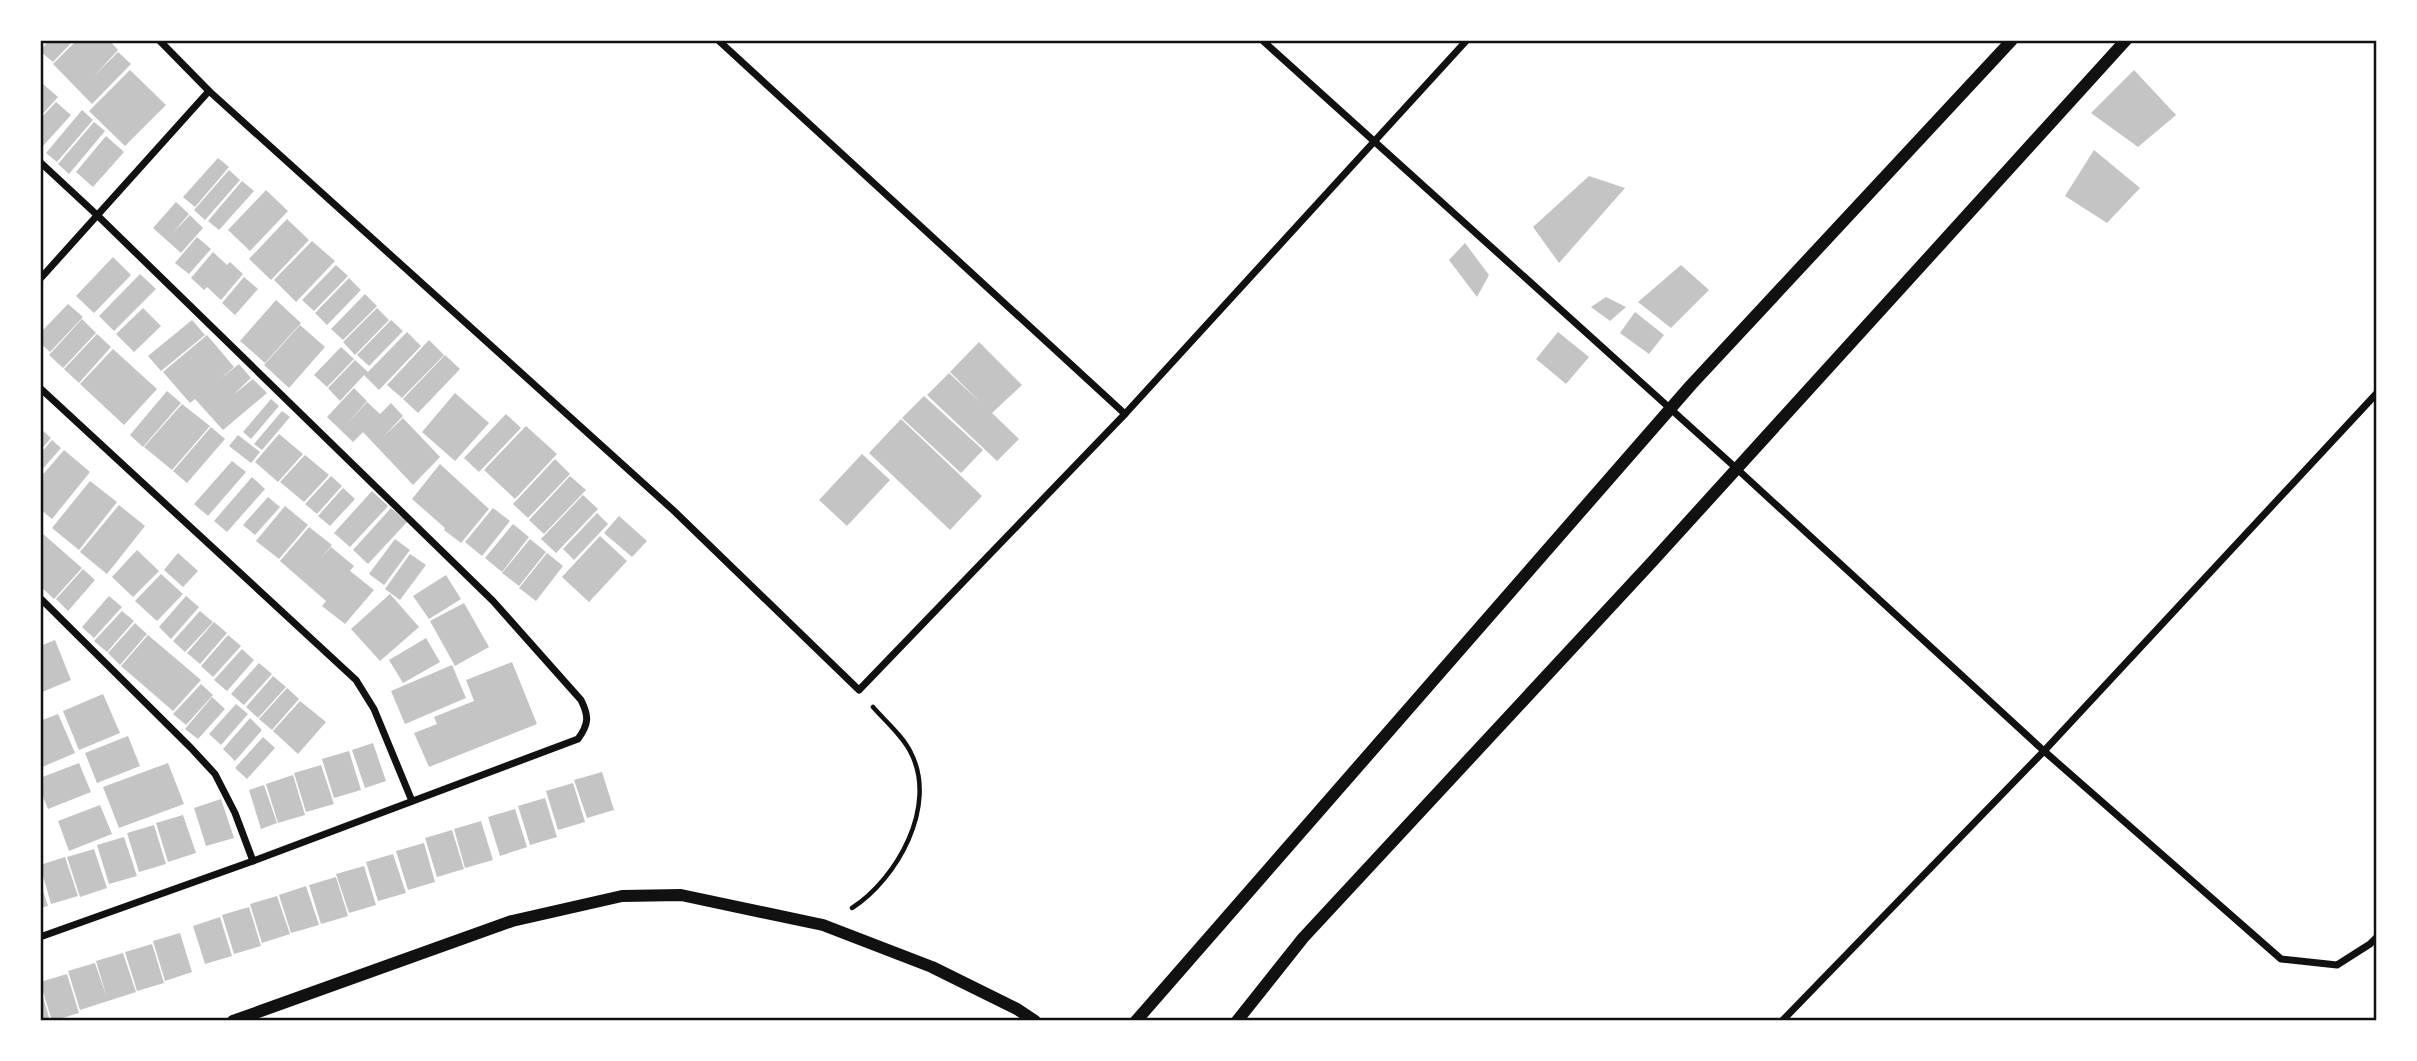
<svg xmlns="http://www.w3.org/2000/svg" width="2417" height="1061" font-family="Overpass,sans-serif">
<rect width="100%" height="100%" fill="#fff"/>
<g fill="#c4c4c4">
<polygon points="49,40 74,40 53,62 40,51"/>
<polygon points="77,40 109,40 118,50 94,76 118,52 131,64 92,104 53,64"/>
<polygon points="130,70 166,105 125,146 89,111"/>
<polygon points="2134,70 2176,115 2138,147 2091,113"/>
<polygon points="43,84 58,97 40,117 40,87"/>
<polygon points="56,102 71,115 43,146 40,143 40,119"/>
<polygon points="82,110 93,120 57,162 46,153"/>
<polygon points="94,122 105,131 69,174 58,164"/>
<polygon points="106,136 124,152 93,187 76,172"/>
<polygon points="2094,150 2140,188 2107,223 2065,196"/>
<polygon points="218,158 229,167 195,207 183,197"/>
<polygon points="229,170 240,180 205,220 194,210"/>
<polygon points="1589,176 1625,188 1559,263 1533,227"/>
<polygon points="242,181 254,191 219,230 208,221"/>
<polygon points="266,190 288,211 250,251 228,230"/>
<polygon points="176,202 189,214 172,234 190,215 203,228 181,253 153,228"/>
<polygon points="287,219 309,240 271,280 249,259"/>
<polygon points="197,237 211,249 189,274 175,263"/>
<polygon points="312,241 335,261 296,302 274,280"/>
<polygon points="1465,243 1489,275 1477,297 1449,260"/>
<polygon points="213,252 227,265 230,262 243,274 221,300 207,287 204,290 191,278"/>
<polygon points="113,257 131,275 94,313 76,296"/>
<polygon points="336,265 348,276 314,311 302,300"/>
<polygon points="1681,265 1709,290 1671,328 1638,302"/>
<polygon points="140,274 156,289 114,331 99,316"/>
<polygon points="244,277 258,289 235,315 222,303"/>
<polygon points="349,278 361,290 327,325 315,313"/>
<polygon points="365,294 377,306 343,340 331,329"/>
<polygon points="1606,297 1626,307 1610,321 1591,307"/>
<polygon points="276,300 301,323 265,363 240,341"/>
<polygon points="68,304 83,317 50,352 40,343 40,333"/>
<polygon points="143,308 161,326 134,352 116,334"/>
<polygon points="377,308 389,320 355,355 343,342"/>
<polygon points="1635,312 1664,335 1649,354 1620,333"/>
<polygon points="82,319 96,333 63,368 49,355"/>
<polygon points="192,320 205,335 161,371 148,356"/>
<polygon points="391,320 403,331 369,366 357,355"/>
<polygon points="300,325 325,347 289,388 264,365"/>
<polygon points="407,332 421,346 379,390 364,375 340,401 328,388 355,360 368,372"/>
<polygon points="1558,332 1589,357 1566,384 1536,359"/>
<polygon points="97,334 111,347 79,383 64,369"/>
<polygon points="207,335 234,367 220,379 239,364 251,378 233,395 253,379 267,393 223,430 195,399 190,403 163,372"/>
<polygon points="429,340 444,355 402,398 387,385"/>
<polygon points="979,342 1022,385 992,413 1019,439 997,461 927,395 949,373 981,403 950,372"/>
<polygon points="341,347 354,359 327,387 314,375"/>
<polygon points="113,349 157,389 124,425 80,384"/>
<polygon points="445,355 460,369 418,413 403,399"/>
<polygon points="354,388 367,401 344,427 367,402 380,414 391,403 403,416 383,437 403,418 440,457 413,485 363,432 353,442 327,417"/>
<polygon points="167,391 181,403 143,447 130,435"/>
<polygon points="455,393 489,423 455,461 422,432"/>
<polygon points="924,396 983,450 961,473 902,418"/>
<polygon points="271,399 279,406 251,439 243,432"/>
<polygon points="182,404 210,426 172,470 144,447"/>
<polygon points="282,411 290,417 262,450 254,444"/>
<polygon points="506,414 521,428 479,472 464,458"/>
<polygon points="901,419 982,496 950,530 869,453"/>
<polygon points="526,426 557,454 515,499 484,470"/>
<polygon points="211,427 225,439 187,483 173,471"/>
<polygon points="40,428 51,438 40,451"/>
<polygon points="279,434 303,454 278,482 255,462"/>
<polygon points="238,435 260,452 251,463 229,446"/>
<polygon points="52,440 61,448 40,472 40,454"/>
<polygon points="64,450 90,472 52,519 40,509 40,478"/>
<polygon points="862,454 890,480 847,526 819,500"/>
<polygon points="305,455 329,475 304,502 280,482"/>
<polygon points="555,459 570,474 528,518 513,504"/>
<polygon points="232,461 246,472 208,516 194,504"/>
<polygon points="440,464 489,509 461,543 444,530 445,528 412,499"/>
<polygon points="331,476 342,486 317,514 305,504"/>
<polygon points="570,476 586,490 544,534 529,520"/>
<polygon points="252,477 265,489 227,532 214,521"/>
<polygon points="90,481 117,502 79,550 52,528"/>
<polygon points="343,488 355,499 330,526 318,516"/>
<polygon points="372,491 388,506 350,547 334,533"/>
<polygon points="583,495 598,509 556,553 541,539"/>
<polygon points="268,497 280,507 255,535 243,525"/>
<polygon points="119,505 145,526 107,574 80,552"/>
<polygon points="285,506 308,525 279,559 256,541"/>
<polygon points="391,508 407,522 368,564 353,550"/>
<polygon points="493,508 510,521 482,556 465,542"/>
<polygon points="597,513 608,524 574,560 563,549"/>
<polygon points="619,516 647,541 632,557 604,533"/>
<polygon points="513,524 529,537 502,572 485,558"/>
<polygon points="309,527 332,545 320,559 331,547 354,566 350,571 374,590 345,624 322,606 326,601 280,561"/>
<polygon points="42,533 82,568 54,599 40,586 40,535"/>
<polygon points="600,536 627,561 589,602 562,577"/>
<polygon points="395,539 410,550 384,585 369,574"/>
<polygon points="530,539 546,552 519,586 502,573"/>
<polygon points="137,550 159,571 133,597 112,577"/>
<polygon points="178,553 198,571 183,587 164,570"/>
<polygon points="547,553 563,566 536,601 519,588"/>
<polygon points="410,554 426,565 400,600 385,589"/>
<polygon points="83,569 95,580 68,611 56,599"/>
<polygon points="161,574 183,594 157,621 135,601"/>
<polygon points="446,575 461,599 429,619 413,596"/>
<polygon points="390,594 419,627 380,661 351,629"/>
<polygon points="109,596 122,607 94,638 82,627"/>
<polygon points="186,596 199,607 171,639 159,627"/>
<polygon points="464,603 489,647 455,666 430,621"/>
<polygon points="122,611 134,621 107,652 94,641"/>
<polygon points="200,611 213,622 185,652 173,641"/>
<polygon points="214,622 227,633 200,664 187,653"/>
<polygon points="135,623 147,634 120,665 108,653"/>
<polygon points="148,635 201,680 173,711 121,666"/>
<polygon points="228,635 241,646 213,677 201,666"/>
<polygon points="426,638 440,662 403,683 389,660"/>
<polygon points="55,640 71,680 40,693 40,646"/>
<polygon points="242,649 254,660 227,691 214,680"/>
<polygon points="512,662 537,724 429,767 414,733 437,724 434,717 474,701 466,680"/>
<polygon points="259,663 272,674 244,705 231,694"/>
<polygon points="452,665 466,698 405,724 391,691"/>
<polygon points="273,676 286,687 258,718 246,707"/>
<polygon points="201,684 213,695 186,725 173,714"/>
<polygon points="287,688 299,699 272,730 259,719"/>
<polygon points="103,694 120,733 79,750 63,711"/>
<polygon points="212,697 225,709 198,739 185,729"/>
<polygon points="300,701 326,722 298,754 273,731"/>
<polygon points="236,704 248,714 221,745 209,734"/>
<polygon points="58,714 75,753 40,768 40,721"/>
<polygon points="250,718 262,730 235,761 223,749"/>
<polygon points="128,736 140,766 97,783 85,753"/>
<polygon points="263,737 275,748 247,779 235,768"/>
<polygon points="373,743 386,781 365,788 352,750"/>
<polygon points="349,751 361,790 334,798 322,759"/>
<polygon points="79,763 91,792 48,809 40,789 40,778"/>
<polygon points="168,763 184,804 119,828 103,787"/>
<polygon points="321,765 334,804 306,812 294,773"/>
<polygon points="602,772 614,810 587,818 574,780"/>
<polygon points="293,775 305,815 278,823 266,784"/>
<polygon points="573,783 585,822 558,830 546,791"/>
<polygon points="264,785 277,823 261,829 249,790"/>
<polygon points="545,798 557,837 530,845 518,806"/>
<polygon points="221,799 234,838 206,846 194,808"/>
<polygon points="100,805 112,834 69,851 58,821"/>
<polygon points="515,809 527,847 500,856 488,817"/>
<polygon points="183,815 196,853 168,862 156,823"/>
<polygon points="481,821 493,860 465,868 454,829"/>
<polygon points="154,825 166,864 139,872 127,833"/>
<polygon points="452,830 464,869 437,877 425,838"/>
<polygon points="124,837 137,876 109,884 97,845"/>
<polygon points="424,843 435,882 408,890 396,851"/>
<polygon points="94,849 107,888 80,897 67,857"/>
<polygon points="393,854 406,893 378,901 366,862"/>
<polygon points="65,857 78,896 51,904 40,865"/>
<polygon points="364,866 376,905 349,913 336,874"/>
<polygon points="336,877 348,916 321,924 309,885"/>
<polygon points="40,881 48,906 40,908"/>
<polygon points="306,886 319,925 291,933 279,895"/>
<polygon points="277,896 290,934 262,943 250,904"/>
<polygon points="249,907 261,946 234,954 222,915"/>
<polygon points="220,917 232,956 205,964 193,926"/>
<polygon points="180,933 192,972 165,981 153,941"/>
<polygon points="152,944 164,983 137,991 125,952"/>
<polygon points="123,953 136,992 80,1010 68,971 95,963 107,998 96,961"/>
<polygon points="67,974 79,1013 52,1021 40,982"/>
<polygon points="41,990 50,1021 40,1021"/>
</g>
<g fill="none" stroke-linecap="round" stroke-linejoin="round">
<path stroke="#111" stroke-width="4.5" d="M852 908C897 879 938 806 911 753 903 736 885 721 873 707"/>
<g stroke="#111" stroke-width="7">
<polyline points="159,40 209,91 673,510 859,690 1125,414 1467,40"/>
<polyline points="718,40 1125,414"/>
<polyline points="1262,40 1736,468 2044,751 2281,959 2337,965 2370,944 2377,937"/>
<path d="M40 162 97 215 493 601 581 700C589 716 589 724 578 739L253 861 40 937"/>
<polyline points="40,279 209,91"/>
<polyline points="40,388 356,680 374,709 412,801"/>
<polyline points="40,598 191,748 215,774 235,813 253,861"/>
<polyline points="1782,1021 2044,751 2377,393"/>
</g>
<g stroke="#111" stroke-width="12">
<polyline points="233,1021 512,921 622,896 681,895 823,925 932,967 1017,1009 1035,1021"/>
<polyline points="1136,1021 1691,385 2012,40"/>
<polyline points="1237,1021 1303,938 1651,563 2126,40"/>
</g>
</g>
<rect width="2417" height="1061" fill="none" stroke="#ffffff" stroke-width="84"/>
<rect x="42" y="42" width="2333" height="977" fill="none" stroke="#111" stroke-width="2.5"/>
</svg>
